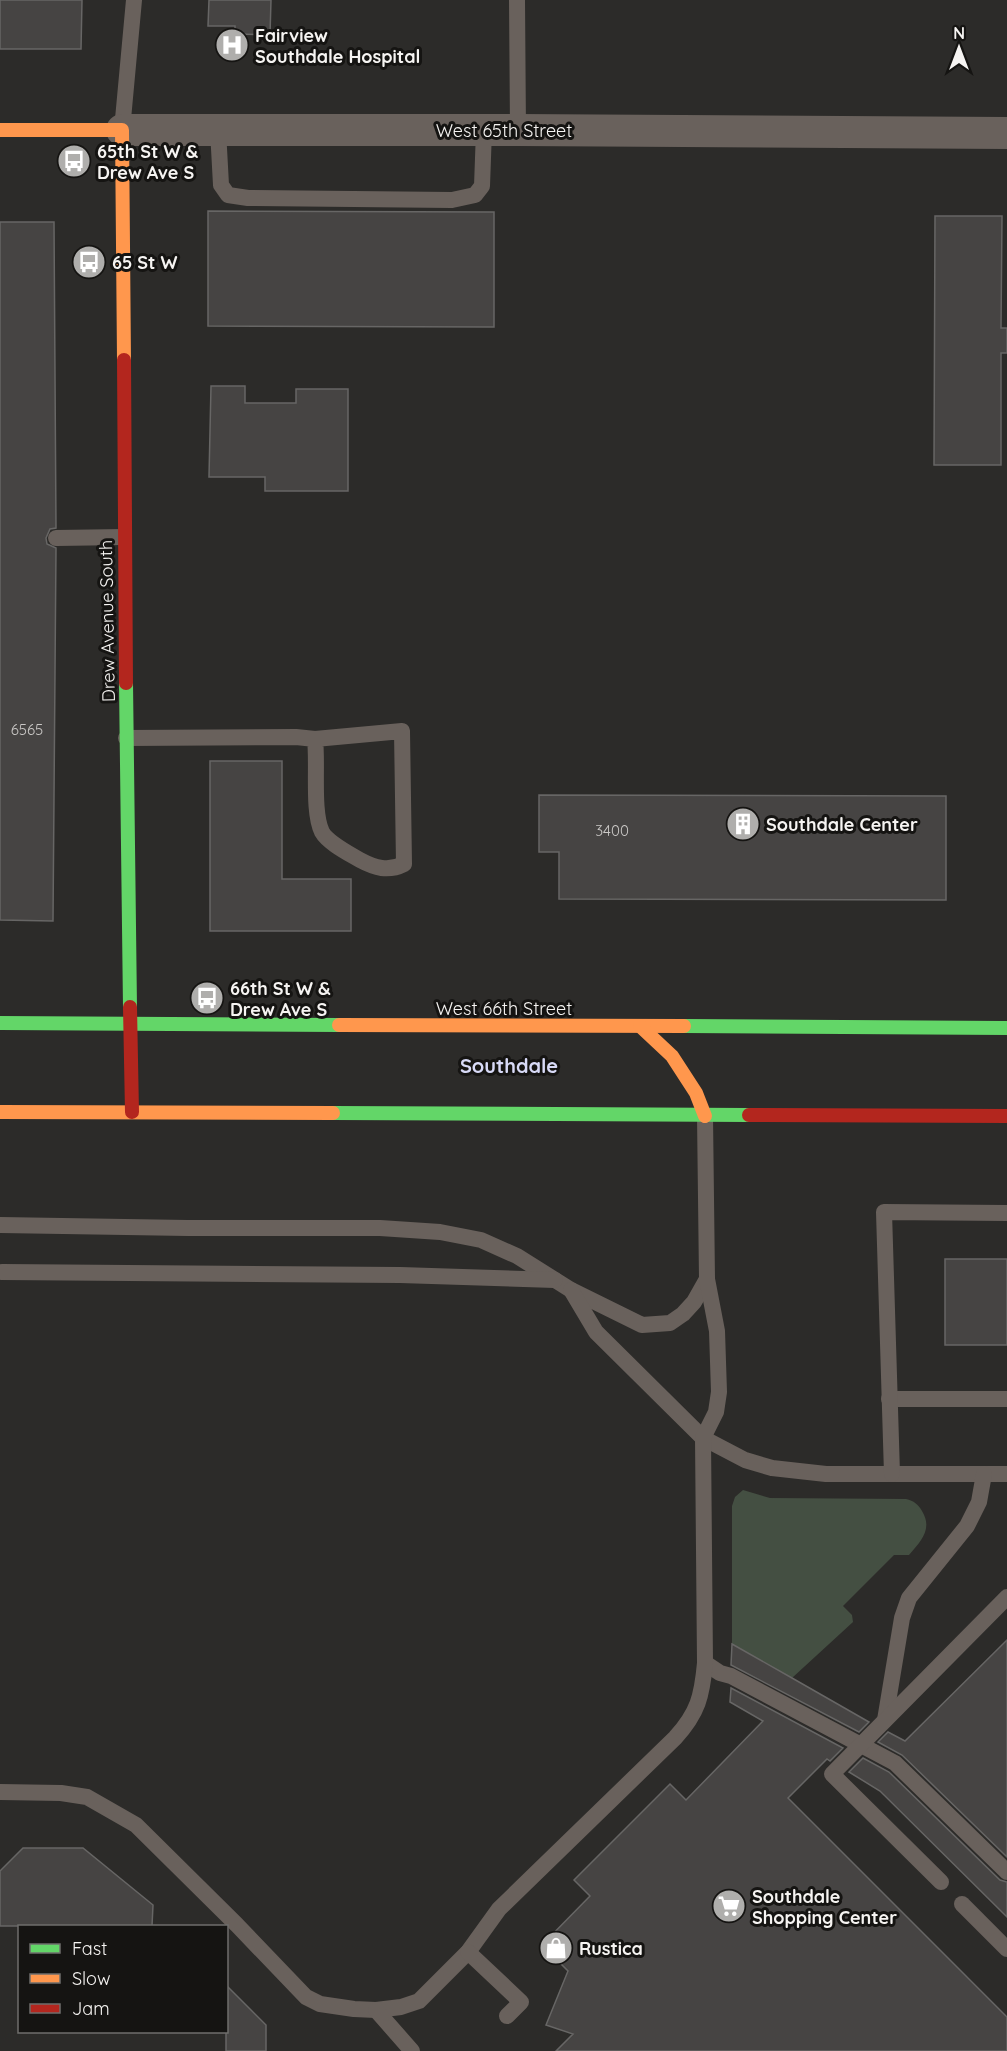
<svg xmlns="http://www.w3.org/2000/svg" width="1007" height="2051" font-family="Quicksand,sans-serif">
<rect width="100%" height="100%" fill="#2c2b29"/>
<path fill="#444f42" d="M743 1490 770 1498 906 1499C914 1501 918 1504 922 1511 933 1529 921 1541 909 1555H894L843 1606 852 1615 853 1622 792 1678 732 1644V1506L735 1497Z"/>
<g fill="#464443" stroke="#676665" stroke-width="1.5">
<polygon points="0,0 82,0 81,49 0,49"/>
<polygon points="209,0 271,0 270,35 235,34 235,26 208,26"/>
<polygon points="208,211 494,212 494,327 208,326"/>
<polygon points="935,216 1002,216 1001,328 1007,328 1007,353 1001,353 1001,465 934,465"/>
<polygon points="0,222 54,222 56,528 50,529 46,538 47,544 56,548 53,921 0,920"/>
<polygon points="211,386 245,386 245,403 296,403 296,389 348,389 348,491 265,491 265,477 209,477"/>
<polygon points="210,761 282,761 282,879 351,879 351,931 210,931"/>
<polygon points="539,795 946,796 946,900 559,899 559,852 539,852"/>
<rect x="945" y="1259" width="62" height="86"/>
<polygon points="1007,1640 1007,1857 902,1755 878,1742 888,1732 905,1741"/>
<polygon points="732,1644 792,1678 869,1722 859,1732 731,1665"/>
<polygon points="731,1688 843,1748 830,1761 827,1759 788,1798 1007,2017 1007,2051 556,2051 573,2034 546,2025 568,1971 542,1945 590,1896 574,1880 670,1784 686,1800 763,1721 730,1702"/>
<polygon points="863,1758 889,1772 1000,1880 1007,1882 1007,1917 880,1791 849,1772"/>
<polygon points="23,1848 83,1848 153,1905 152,1926 0,1926 0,1871"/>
<polygon points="226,1985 266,2025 266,2051 226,2051"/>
</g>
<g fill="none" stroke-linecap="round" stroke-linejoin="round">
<g stroke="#69615c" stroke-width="16">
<polyline points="517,0 518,130"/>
<polyline points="122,130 134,0"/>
<polyline points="218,130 221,185 228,195 248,198 452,200 475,195 482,186 484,130"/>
<polyline points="56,538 124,537"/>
<path d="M126 738 296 737 315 739 402 731 404 864C388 872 375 868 360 860 350 854 328 843 322 832 312 812 318 764 315 739"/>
<polyline points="0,1225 188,1228 380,1228 440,1232 481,1240 517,1256 571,1290 642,1325 670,1323 683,1314 694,1302 707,1279"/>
<polyline points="2,1272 400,1275 555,1280"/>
<polyline points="571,1290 596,1332 703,1438 745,1460 772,1468 826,1474 1007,1474"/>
<polyline points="889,1399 1007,1399"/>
<polyline points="892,1474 884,1212 1007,1213"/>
<polyline points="705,1663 720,1673 731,1676 895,1763 1007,1872"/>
<polyline points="885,1720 902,1618 909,1598 967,1526 979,1502 984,1474"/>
<path d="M0 1792 61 1793 87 1797 136 1825 237 1925 306 1997 320 2004 354 2009 376 2010 401 2007 419 2001 468 1952 499 1909 675 1738C698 1713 702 1696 705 1663L703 1438 716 1412 719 1392 717 1331 707 1279 705 1116"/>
<polyline points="941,1882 832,1774 1007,1597"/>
<polyline points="962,1904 1007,1949"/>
<polyline points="468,1952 521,2002 507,2016"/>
<polyline points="376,2010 412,2051"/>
</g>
<polyline stroke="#69615c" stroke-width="32" points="122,130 518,130 1007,133"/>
<g stroke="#63d668" stroke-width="14">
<polyline points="126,683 130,1007"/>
<polyline points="0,1023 339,1025"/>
<polyline points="684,1026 1007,1028"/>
<polyline points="333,1113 749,1115"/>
</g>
<g stroke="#ff974d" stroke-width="14">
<polyline points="0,130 122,130 124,360"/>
<polyline points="339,1025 684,1026"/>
<polyline points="640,1026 672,1056 696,1093 705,1116"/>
<polyline points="0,1112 333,1113"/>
</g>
<g stroke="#b3261e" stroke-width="14">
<polyline points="124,360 126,683"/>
<polyline points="130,1007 132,1112"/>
<polyline points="749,1115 1007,1116"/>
</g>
</g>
<defs>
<symbol id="hospital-disc" viewBox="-11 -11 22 22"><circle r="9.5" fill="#afaeac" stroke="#151412"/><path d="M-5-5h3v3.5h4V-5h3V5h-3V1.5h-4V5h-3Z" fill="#fff"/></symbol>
<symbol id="bus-disc" viewBox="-11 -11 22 22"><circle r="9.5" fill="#afaeac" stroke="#151412"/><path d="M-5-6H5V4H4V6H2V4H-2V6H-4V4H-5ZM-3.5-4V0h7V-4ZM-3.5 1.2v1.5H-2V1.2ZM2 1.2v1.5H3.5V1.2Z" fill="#fff"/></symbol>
<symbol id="building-disc" viewBox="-11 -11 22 22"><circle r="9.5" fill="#afaeac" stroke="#151412"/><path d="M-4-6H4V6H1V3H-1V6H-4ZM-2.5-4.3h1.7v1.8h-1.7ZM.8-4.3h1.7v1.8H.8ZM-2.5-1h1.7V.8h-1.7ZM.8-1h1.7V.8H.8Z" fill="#fff"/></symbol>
<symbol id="supermarket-disc" viewBox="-11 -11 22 22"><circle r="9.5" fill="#afaeac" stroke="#151412"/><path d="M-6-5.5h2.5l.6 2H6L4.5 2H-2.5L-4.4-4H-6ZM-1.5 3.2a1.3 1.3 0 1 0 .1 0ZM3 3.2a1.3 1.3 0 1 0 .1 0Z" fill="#fff"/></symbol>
<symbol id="shop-disc" viewBox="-11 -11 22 22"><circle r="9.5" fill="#afaeac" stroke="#151412"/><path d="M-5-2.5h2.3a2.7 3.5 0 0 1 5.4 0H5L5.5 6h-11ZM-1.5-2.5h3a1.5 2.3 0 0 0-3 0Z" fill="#fff"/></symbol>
</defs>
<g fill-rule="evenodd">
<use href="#hospital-disc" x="213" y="26" width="38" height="38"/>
<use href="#bus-disc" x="55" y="142" width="38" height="38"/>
<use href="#bus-disc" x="70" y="243" width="38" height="38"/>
<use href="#building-disc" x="724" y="805" width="38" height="38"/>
<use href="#bus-disc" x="188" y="979" width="38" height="38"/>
<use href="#supermarket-disc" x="710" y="1887" width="38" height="38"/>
<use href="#shop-disc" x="537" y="1929" width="38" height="38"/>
</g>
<g text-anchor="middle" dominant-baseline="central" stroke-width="6" stroke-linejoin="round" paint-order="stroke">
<g font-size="15" fill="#cac8c6">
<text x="27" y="729">6565</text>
<text x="612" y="830">3400</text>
</g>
<g font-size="18" font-weight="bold" fill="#f6f4f2" stroke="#151412" text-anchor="start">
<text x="255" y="35">Fairview<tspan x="255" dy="21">Southdale Hospital</tspan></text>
<text x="97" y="151">65th St W &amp;<tspan x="97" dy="21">Drew Ave S</tspan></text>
<text x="112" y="262">65 St W</text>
<text x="766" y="824">Southdale Center</text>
<text x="230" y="988">66th St W &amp;<tspan x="230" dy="21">Drew Ave S</tspan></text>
<text x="752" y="1896">Southdale<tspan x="752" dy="21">Shopping Center</tspan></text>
<text x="579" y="1948">Rustica</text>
</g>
<g font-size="18" fill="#f6f4f2" stroke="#151412">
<text x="504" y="130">West 65th Street</text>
<text transform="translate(107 621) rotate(-91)">Drew Avenue South</text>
<text x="504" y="1008">West 66th Street</text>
</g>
<g font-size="20" font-weight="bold" fill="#d8daf7" stroke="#151412">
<text x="509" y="1065">Southdale</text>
</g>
</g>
<rect x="18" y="1925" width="210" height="108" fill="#151412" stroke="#6f6e6c" stroke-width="1.5"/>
<rect x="30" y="1944" width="30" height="9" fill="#63d668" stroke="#6f6e6c" stroke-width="1.5"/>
<text x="72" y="1955" font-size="18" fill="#f6f4f2">Fast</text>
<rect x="30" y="1974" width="30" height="9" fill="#ff974d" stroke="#6f6e6c" stroke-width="1.5"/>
<text x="72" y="1985" font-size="18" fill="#f6f4f2">Slow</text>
<rect x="30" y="2004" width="30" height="9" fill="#b3261e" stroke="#6f6e6c" stroke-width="1.5"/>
<text x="72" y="2015" font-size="18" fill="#f6f4f2">Jam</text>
<g transform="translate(959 48)" stroke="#151412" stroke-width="4.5" paint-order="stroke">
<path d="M0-4.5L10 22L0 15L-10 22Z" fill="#f6f4f2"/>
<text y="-9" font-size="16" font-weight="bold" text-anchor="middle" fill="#f6f4f2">N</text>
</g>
</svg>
